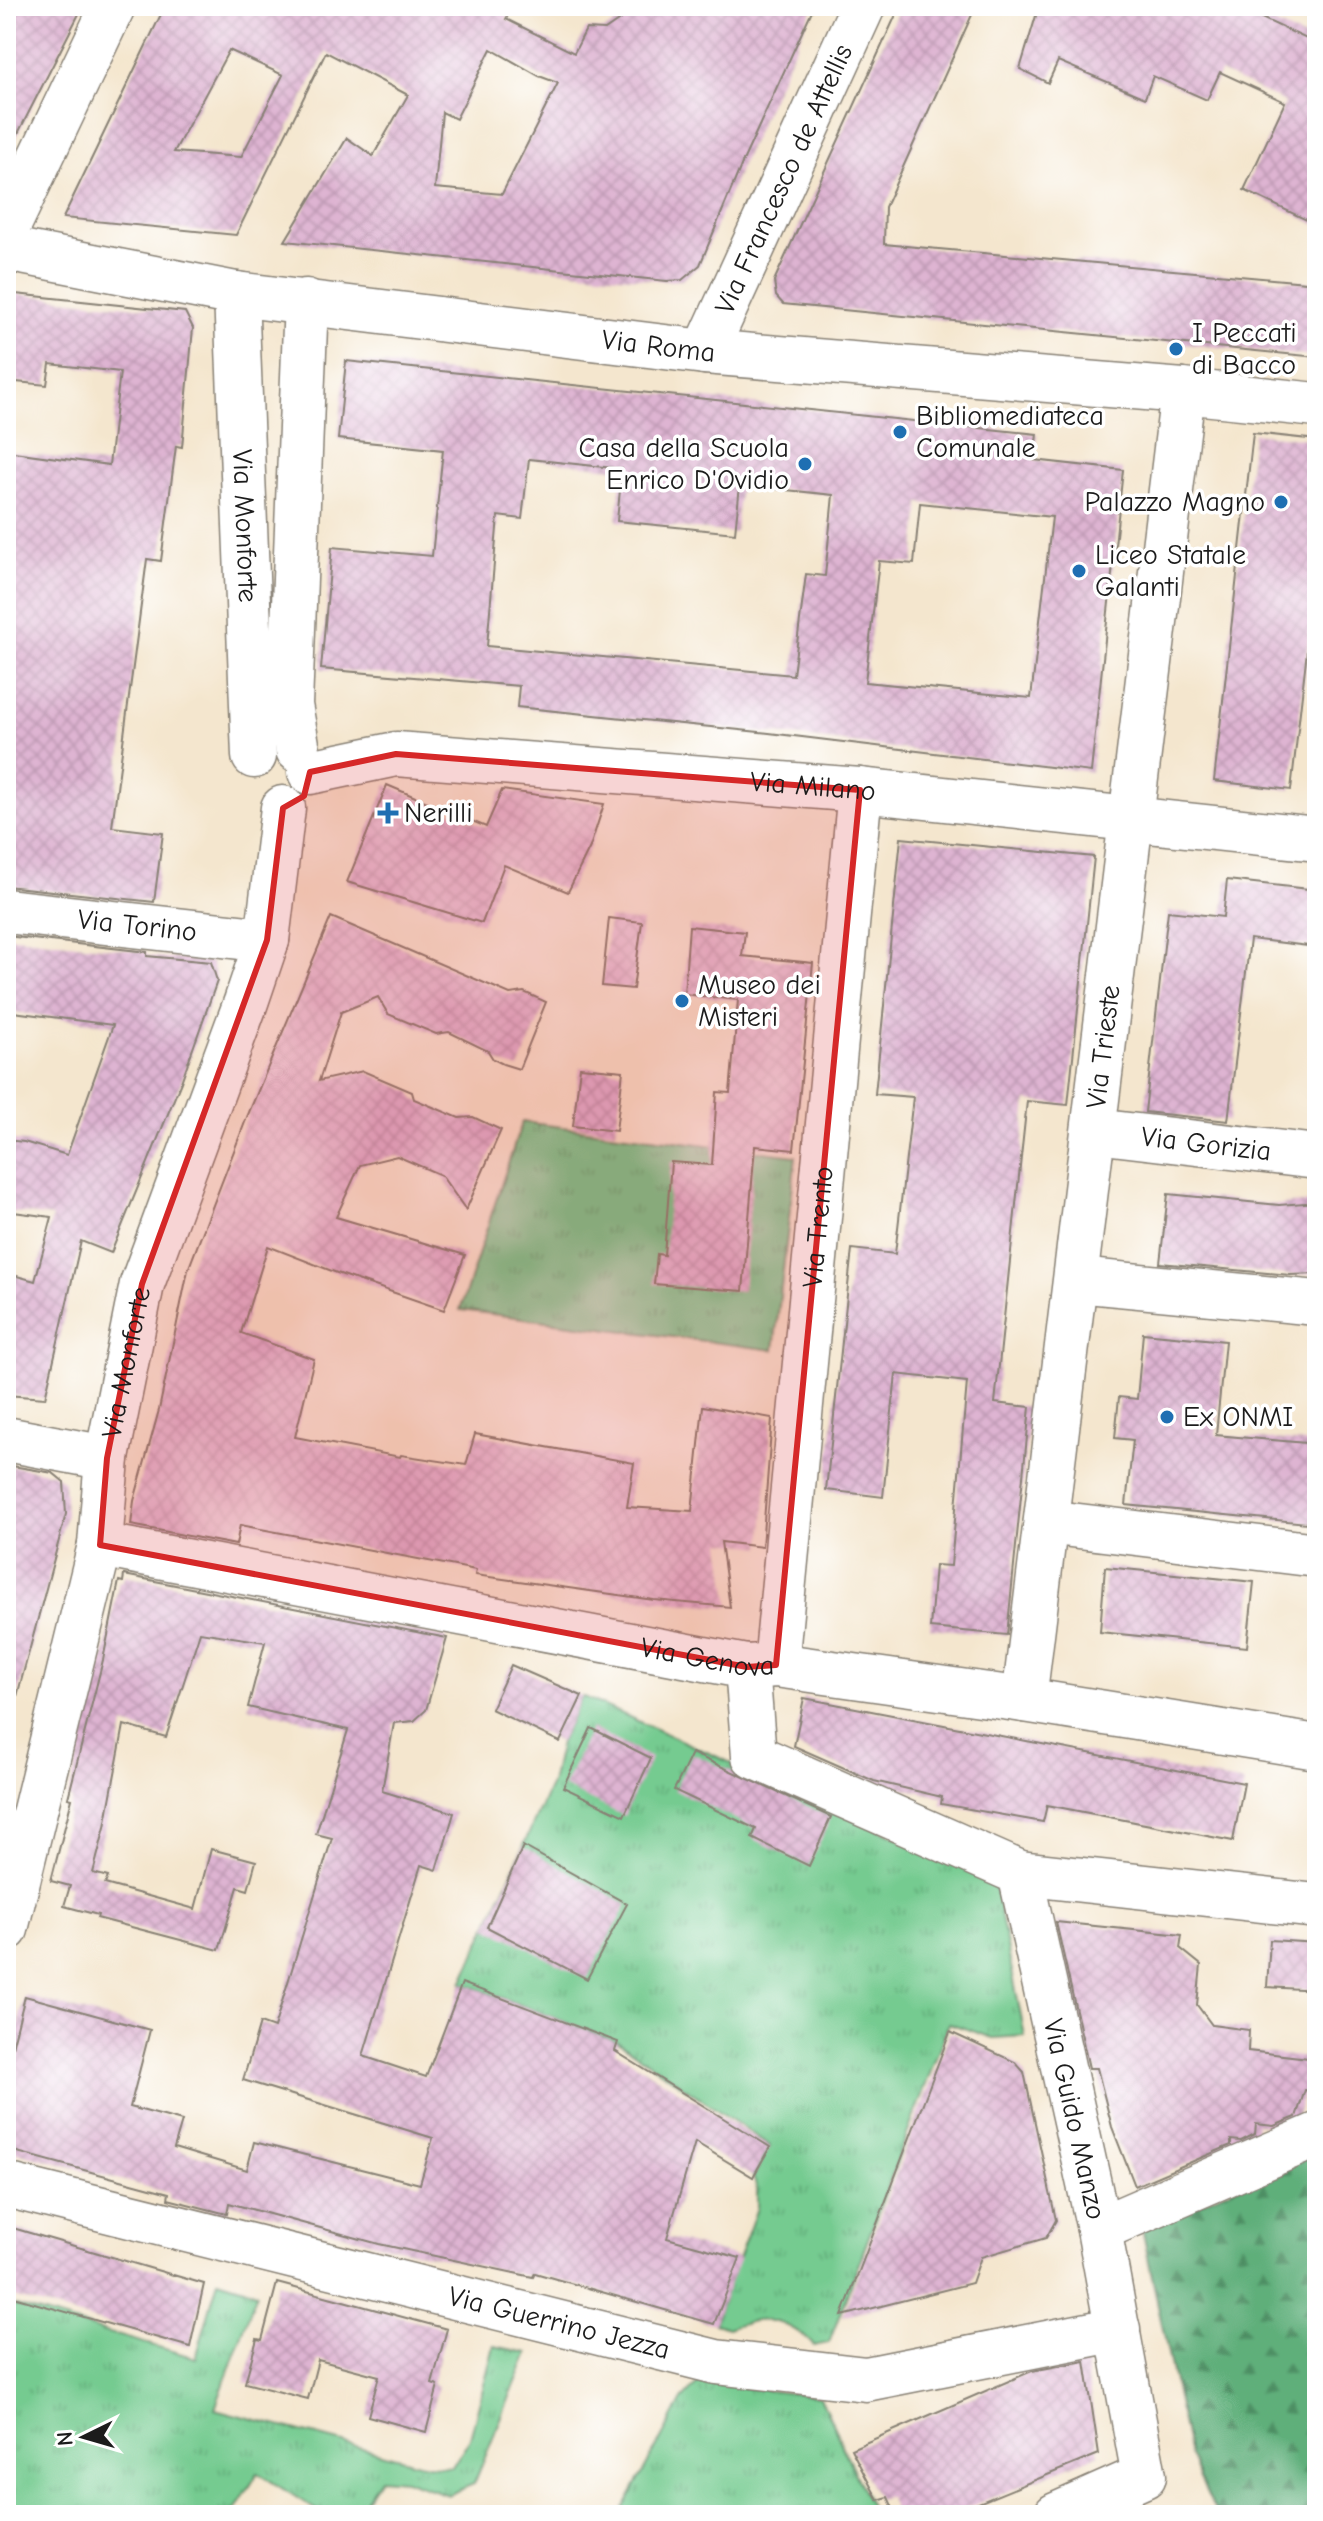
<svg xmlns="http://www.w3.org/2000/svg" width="1323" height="2521" font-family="'Comic Neue',sans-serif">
<defs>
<pattern id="grass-tufts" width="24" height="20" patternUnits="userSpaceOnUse" patternTransform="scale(2)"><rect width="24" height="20" fill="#74cb90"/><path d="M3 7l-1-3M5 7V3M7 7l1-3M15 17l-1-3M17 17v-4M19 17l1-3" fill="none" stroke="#64ae7c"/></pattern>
<pattern id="forest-firs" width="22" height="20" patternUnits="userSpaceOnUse" patternTransform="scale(2)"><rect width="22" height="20" fill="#5faf7a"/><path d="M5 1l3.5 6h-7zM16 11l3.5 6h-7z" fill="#4e8e63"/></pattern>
<pattern id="building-cross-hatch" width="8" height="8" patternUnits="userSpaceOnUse" patternTransform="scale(2)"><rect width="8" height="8" fill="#deb4d2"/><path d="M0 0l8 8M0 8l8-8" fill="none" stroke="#be9ab4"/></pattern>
</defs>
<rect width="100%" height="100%" fill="#fff"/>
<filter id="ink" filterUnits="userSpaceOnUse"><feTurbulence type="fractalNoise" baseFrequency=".0125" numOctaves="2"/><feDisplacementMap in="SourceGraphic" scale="16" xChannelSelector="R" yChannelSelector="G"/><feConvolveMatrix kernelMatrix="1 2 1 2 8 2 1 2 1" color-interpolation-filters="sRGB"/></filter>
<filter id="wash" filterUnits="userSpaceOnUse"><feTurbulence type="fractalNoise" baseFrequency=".006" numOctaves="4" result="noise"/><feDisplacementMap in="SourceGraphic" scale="32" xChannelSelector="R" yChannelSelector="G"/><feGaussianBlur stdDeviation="1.8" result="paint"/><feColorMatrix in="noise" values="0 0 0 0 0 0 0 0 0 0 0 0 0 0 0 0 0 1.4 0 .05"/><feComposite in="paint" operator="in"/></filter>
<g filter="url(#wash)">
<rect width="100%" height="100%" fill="#f4e6ce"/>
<g fill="url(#grass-tufts)" stroke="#487456" stroke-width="2">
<polygon points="522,1122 796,1156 774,1350 460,1310"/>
<path d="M582 1696 994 1881 1025 2036 993 2038 949 2023 829 2343 814 2346C790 2319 761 2314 728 2328L714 2324 757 2208V2189L753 2177 770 2146 618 2042 462 1983 551 1784 560 1742Z"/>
<polygon points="218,2280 257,2292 215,2409 426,2465 452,2467 470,2438 494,2346 528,2353 474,2484 447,2495 405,2480 380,2478 355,2515 324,2515 258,2473 232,2515 6,2515 6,2303 196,2358"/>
<polygon points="699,2382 820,2397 874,2515 620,2515 682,2400"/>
</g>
<polygon fill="url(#forest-firs)" stroke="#3e664b" stroke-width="2" points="1317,2152 1317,2515 1217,2515 1189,2455 1142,2228"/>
<g id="blocks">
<g fill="url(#building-cross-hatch)" fill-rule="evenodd">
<polygon points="6,6 83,6 6,157"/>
<path d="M165 6H513L506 19 574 53 586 29 605 30 628 14 631 6H814L743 161 700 265 682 280 667 281 285 241 347 138 373 156 408 95 326 52 236 235 63 218ZM491 49 539 76 558 83 502 194 435 188 442 112 456 119ZM229 50 283 75 241 157 174 152Z"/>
<polygon points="900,6 976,6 885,207 884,244 1317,283 1317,357 783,304 776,296 774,281"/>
<polygon points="1039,6 1236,6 1313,42 1317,34 1317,225 1244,190 1285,102 1220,72 1207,100 1153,76 1145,98 1058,61 1048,83 1020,69"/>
<polygon points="6,293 185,312 193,328 182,447 176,446 161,561 147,559 112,827 163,833 154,902 6,886 6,451 109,465 120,372 50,364 47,385 6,381"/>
<path d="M346 361 1037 434 1034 460 1123 470 1091 772 769 733 517 707 519 686 321 669 332 547 432 556 443 450 338 439ZM529 459 622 469 617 521 735 533 740 485 833 495 825 576 806 574 793 675 487 646 498 516 522 519ZM920 503 1052 517 1031 698 865 682 879 561 914 564Z"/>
<polygon points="1253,433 1317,440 1317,563 1291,790 1214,781"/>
<polygon points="387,785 486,827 502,790 604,804 590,847 568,892 504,865 482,923 347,882"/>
<polygon points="901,838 1094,857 1068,1105 1027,1101 1014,1223 995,1403 1030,1407 1007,1635 930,1628 935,1565 951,1566 967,1382 896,1374 883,1497 826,1490 852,1249 895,1254 913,1097 875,1094"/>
<polygon points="1227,880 1317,890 1317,947 1250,939 1228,1121 1145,1112 1168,911 1223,917"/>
<polygon points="331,917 510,994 524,992 546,1002 519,1069 503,1064 493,1059 488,1051 449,1032 436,1034 388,1014 378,997 341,1012 319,1081 363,1071 412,1092 414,1099 459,1118 473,1117 501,1130 466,1210 441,1175 397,1156 360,1165 336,1217 465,1255 444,1310 337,1273 268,1246 241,1333 314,1359 295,1437 400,1457 401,1455 466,1465 475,1434 634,1463 627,1507 692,1511 703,1406 772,1418 762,1547 721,1542 730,1607 654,1600 475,1575 476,1570 240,1525 236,1545 131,1525 134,1501 159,1410 188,1270 247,1117"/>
<polygon points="609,918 642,922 633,989 602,986"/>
<polygon points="689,926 745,932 742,956 813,963 794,1150 755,1146 743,1291 654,1284 657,1254 664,1255 671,1162 712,1165 717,1092 730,1093 738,1000 684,994"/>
<polygon points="6,936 147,952 147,956 211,962 217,981 181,1082 111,1253 81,1241 45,1398 6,1395 6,1273 35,1281 52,1217 6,1211 6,1140 24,1142 67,1155 113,1025 6,1011"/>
<polygon points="580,1067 623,1071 616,1131 573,1126"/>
<polygon points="1168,1194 1279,1205 1317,1202 1317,1274 1290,1275 1160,1263"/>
<polygon points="1143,1333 1225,1341 1216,1435 1317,1444 1317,1524 1126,1505 1133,1440 1115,1438 1119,1397 1137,1399"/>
<polygon points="12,1466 53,1473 64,1482 66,1514 16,1700 6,1699 6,1488"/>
<polygon points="1105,1567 1254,1582 1247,1647 1100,1632"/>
<polygon points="124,1575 447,1638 426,1710 414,1721 394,1723 382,1791 454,1813 437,1870 421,1865 363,2056 426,2077 462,1983 618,2042 615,2051 770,2147 753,2177 695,2142 667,2238 740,2258 714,2324 535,2273 533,2277 379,2244 229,2203 227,2214 168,2199 169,2193 6,2149 6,2071 25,1996 150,2030 130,2107 182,2121 174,2148 247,2170 254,2142 420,2184 433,2138 243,2080 260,2023 274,2028 332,1838 316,1834 348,1730 248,1707 265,1642 200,1632 166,1737 124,1725 105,1827 93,1873 108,1877 105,1884 195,1909 211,1849 256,1861 248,1890 238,1887 219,1950 97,1918 98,1915 64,1906 70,1886 51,1881 72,1799 68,1798 103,1660 119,1581 123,1582"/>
<polygon points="511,1665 582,1696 560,1742 491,1709"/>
<polygon points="804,1698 1244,1783 1233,1841 1047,1805 1043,1822 941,1804 942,1797 874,1781 794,1746"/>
<polygon points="591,1728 651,1758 624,1816 563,1787"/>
<polygon points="692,1753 831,1817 809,1866 752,1838 756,1829 674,1790"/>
<polygon points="523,1846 627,1904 587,1979 487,1927"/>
<polygon points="1056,1922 1182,1935 1180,1948 1201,1965 1197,2005 1212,2025 1249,2030 1248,2051 1317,2059 1317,2091 1305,2090 1296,2117 1274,2126 1256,2124 1255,2134 1241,2141 1231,2140 1231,2145 1135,2186 1112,2127 1097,2068 1089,2068"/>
<polygon points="1270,1940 1317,1943 1317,1990 1267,1987"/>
<polygon points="950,2032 1015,2062 1024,2072 1056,2220 1046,2238 981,2257 972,2283 842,2316"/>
<polygon points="6,2226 204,2284 190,2347 6,2295"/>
<polygon points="277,2283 447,2329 432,2384 438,2386 426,2432 368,2416 379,2376 318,2360 308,2399 245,2383 257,2339 262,2340"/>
<polygon points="1085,2361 1099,2454 949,2515 896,2515 888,2497 878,2500 851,2449 1032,2371"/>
</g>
</g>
</g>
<g filter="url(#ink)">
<use href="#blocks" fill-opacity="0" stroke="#888175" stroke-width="2"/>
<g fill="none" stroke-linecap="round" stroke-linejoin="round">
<defs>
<g id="minor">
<polyline points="6,231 113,6"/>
<path id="s1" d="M6 249 236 294 705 352 1183 391 1317 405"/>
<path id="s2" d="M236 294 254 756"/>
<path id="s3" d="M705 352 863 6"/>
<polyline points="298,750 290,705 306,301"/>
<path id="s4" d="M310 772 396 754 860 790 1317 839"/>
<path id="s5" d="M6 911 267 940"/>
<path id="s6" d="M1095 1131 1317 1157"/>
<polyline points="1077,1280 1317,1303"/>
<polyline points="6,1439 107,1458"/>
<polyline points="1046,1522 1317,1555"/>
<path id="s7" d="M100 1545 747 1667 776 1665 1024 1700 1317 1747"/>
<path id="s8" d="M776 1665 860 790"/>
<path id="s9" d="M747 1667 754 1756 1020 1873 1099 2229 1317 2135"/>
<path id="s10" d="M1024 1700 1183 391"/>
<polyline points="1020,1873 1317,1906"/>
<path id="s11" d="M6 1929 100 1545 107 1458 142 1284 246 1002 267 940 283 808"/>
<path id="s12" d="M6 2185 716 2362 866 2379 1118 2329"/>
<polyline points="1056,2515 1144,2476 1099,2229"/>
</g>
</defs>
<use href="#minor" stroke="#888175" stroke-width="47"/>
<use href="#minor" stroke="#fff" stroke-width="44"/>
</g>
</g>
<path fill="#d62828" fill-opacity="0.2" stroke="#d62828" stroke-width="6" stroke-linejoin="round" d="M396 754 860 790 776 1665 747 1667 100 1545 107 1458 142 1284 267 940 283 808 304 796 310 772Z"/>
<g fill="#1f6fb2" stroke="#fff" stroke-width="3">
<circle cx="1176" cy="349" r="8"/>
<circle cx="900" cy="432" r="8"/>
<circle cx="805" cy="464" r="8"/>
<circle cx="1281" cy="502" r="8"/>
<circle cx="1079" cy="571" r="8"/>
<path d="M384 801h8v8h8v8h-8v8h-8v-8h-8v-8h8z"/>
<circle cx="682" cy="1001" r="8"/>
<circle cx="1167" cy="1417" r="8"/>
</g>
<g text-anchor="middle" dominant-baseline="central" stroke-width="7" stroke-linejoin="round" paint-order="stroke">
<g font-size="28" fill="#1c1c1c" stroke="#fff">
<text stroke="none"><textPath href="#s3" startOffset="190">Via Francesco de Attellis</textPath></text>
<text stroke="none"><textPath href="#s1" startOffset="660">Via Roma</textPath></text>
<text stroke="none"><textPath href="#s2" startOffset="232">Via Monforte</textPath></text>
<text stroke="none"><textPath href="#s4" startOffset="506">Via Milano</textPath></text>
<text stroke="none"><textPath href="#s5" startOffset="132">Via Torino</textPath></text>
<text stroke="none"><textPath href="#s10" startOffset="658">Via Trieste</textPath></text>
<text stroke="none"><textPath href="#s6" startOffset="112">Via Gorizia</textPath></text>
<text stroke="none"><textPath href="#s8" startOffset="440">Via Trento</textPath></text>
<text stroke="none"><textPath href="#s11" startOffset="580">Via Monforte</textPath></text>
<text stroke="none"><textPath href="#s7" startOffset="618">Via Genova</textPath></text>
<text stroke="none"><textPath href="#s9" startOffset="632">Via Guido Manzo</textPath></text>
<text stroke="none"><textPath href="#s12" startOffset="570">Via Guerrino Jezza</textPath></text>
</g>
<g font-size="28" fill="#1c1c1c" stroke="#fff" text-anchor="start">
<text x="1192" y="333">I Peccati<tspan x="1192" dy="32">di Bacco</tspan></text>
<text x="916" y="416">Bibliomediateca<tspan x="916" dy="32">Comunale</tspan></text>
<text x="789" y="448" text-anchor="end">Casa della Scuola<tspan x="789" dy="32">Enrico D'Ovidio</tspan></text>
<text x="1265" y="502" text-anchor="end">Palazzo Magno</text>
<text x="1095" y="555">Liceo Statale<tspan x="1095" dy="32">Galanti</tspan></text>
<text x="404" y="813">Nerilli</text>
<text x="698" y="985">Museo dei<tspan x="698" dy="32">Misteri</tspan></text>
<text x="1183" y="1417">Ex ONMI</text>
</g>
</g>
<rect width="1323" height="2521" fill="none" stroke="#fff" stroke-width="32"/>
<g transform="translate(84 2437) rotate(265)" stroke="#ffffff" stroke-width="6" paint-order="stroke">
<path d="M0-6L14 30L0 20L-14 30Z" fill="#1c1c1c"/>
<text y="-12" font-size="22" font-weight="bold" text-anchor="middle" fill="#1c1c1c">N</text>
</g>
</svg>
